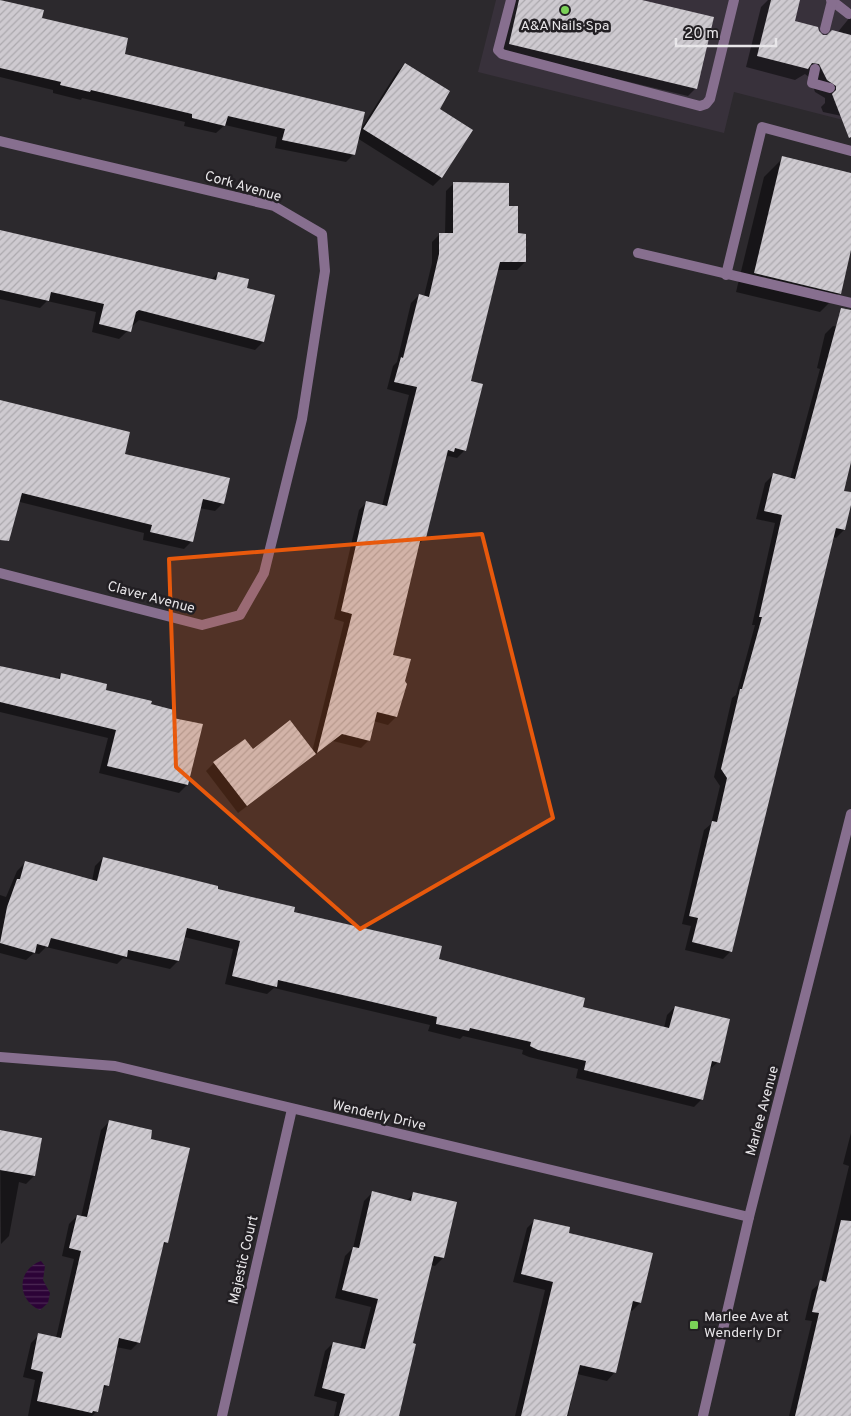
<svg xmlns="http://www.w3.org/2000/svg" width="851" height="1416" font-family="Overpass,sans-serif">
<defs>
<pattern id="water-rules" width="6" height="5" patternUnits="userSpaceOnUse" patternTransform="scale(1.25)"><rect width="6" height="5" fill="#2c0337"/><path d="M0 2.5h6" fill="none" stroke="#4b2854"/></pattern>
<pattern id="building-hatch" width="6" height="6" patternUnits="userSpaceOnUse" patternTransform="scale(1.25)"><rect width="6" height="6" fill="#cecad0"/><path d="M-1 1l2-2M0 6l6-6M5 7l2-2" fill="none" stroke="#aca9ae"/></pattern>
</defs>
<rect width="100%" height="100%" fill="#2c292d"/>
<polygon fill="#38313b" points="496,0 851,0 851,122 734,92 724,133 478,72"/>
<path fill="url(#water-rules)" d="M41 1261 45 1266 43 1280 50 1293 48 1303 40 1310C17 1300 16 1270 41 1261Z"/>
<g fill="#0007">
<polygon points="0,0 123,55 359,132 397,72 405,64 438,109 441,178 433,186 357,138 354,154 346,162 275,148 277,137 225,125 216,133 184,126 185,122 82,98 81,100 53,93 53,90 0,77"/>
<polygon points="514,0 640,0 696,88 688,96 501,51"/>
<polygon points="768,0 794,0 794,22 819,34 828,36 837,33 851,16 851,118 823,112 821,107 825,103 825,98 815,92 810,78 805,74 795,80 746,67 761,7"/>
<polygon points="783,158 851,174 851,245 839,293 820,312 736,292 764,177"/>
<polygon points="454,183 508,208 525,262 517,270 497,270 470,382 465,450 457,458 448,456 445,459 425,538 418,545 392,656 406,684 396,717 388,725 373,721 369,740 361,748 333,741 238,813 206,771 214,763 252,751 312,752 344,622 334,619 359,510 367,502 382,506 409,395 387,389 393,366 397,362 411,303 419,295 424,296 432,263 432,242 440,234 445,234 446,191"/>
<polygon points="0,231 211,280 218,273 245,289 263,342 255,350 139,320 119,339 92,332 96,312 47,301 40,308 0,299"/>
<polygon points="833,326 851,330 851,455 842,492 851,494 851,500 844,530 836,538 833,537 731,951 723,959 685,950 691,926 682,924 704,830 711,824 720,786 714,777 732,698 736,695 755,625 752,625 775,523 756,519 765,483 773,475 790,479 820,369 817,368 825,334"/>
<polygon points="0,401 123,454 223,503 215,511 199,508 192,541 184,549 143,540 144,533 0,497"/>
<polygon points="0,666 56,680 62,674 149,705 171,718 201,725 187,785 179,793 99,773 108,738 0,712"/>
<polygon points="103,858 293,913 582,1008 664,1028 667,1015 675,1007 718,1062 709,1070 702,1099 694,1107 576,1078 578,1069 529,1057 522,1054 523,1050 463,1036 460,1039 428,1031 430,1025 274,988 267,994 225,984 233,949 184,937 178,961 170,969 123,958 117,964 46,947 39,954 34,953 26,960 0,953 0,895 6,897 17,871 25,863 92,881 95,866"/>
<polygon points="109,1122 149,1140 167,1242 162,1247 139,1342 131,1350 116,1347 107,1386 101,1392 97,1411 92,1416 28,1416 35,1380 23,1377 31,1343 39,1335 56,1338 74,1259 62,1256 69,1224 77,1216 81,1217 101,1130"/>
<polygon points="0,1132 34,1176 26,1184 19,1182 9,1236 1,1244"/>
<polygon points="851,1133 851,1416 789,1416 812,1321 805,1320 812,1290 821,1282 849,1166 843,1164"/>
<polygon points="372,1193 406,1201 414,1194 443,1258 435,1266 431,1265 412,1344 398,1416 334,1416 337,1402 314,1396 325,1351 333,1343 360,1349 371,1307 335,1298 345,1256 353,1248 364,1201"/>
<polygon points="535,1220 568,1234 640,1303 632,1311 629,1310 615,1372 607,1381 577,1374 568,1416 515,1416 545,1290 513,1282 527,1228"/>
</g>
<g fill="url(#building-hatch)">
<polygon points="0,0 44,10 42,18 128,38 125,54 365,112 355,155 282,140 285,129 228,116 225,126 192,118 192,114 91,90 90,92 60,85 61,82 0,68"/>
<polygon points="519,0 642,0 714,17 697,89 509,44"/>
<polygon points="771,0 800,0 795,21 818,27 819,31 823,35 827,35 832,30 851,35 851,137 849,138 832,94 836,90 836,86 827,80 819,64 812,63 808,69 757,56"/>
<polygon points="405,63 450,91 440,109 473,130 442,178 363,129"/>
<polygon points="782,156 851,173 851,250 841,294 754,273"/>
<polygon points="453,182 509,183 509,206 518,206 518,233 526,234 526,262 500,262 471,381 483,384 466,451 455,448 454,452 448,450 426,538 421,537 393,655 411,659 405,681 407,684 397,717 377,712 370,741 342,734 317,753 352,614 341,611 366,501 387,506 417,387 394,382 401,357 403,358 419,294 429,297 439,254 439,233 453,233"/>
<polygon points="0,230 216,280 218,272 249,279 247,288 275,295 264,342 139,310 136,312 131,332 99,324 104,304 51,292 49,301 0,290"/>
<polygon points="841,308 851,310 851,462 844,491 851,492 851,505 845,530 836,528 732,952 692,942 698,918 689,916 712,821 717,822 727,778 721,769 740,689 742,689 762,617 759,617 782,515 764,511 773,473 795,479"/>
<polygon points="0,400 130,432 125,454 230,478 224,504 203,499 193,542 150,532 152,525 22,493 9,541 0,540"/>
<polygon points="0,666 60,679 61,673 107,684 106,690 152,701 151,704 174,710 173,718 203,724 188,785 107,766 116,730 0,702"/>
<polygon points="290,720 316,754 247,806 213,762 245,739 253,749"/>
<polygon points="103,857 218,886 218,889 295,907 294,912 442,946 439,959 585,998 583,1007 669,1028 675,1006 730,1019 720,1063 712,1061 703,1100 584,1070 586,1061 538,1050 530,1046 531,1042 470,1028 469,1031 436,1024 437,1017 278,980 277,987 232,976 240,941 187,928 179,961 128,950 127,957 51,938 48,947 37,944 35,953 0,943 7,907 17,879 20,879 25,861 97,881"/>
<polygon points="109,1120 152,1130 151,1139 190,1148 168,1243 164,1242 140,1343 119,1338 109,1386 104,1385 98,1412 93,1411 92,1413 37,1401 43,1372 31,1369 38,1333 61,1338 81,1251 69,1248 77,1215 87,1217"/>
<polygon points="0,1130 42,1138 35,1176 0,1170"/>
<polygon points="372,1191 411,1201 413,1192 457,1202 444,1258 434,1256 413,1343 416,1344 399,1416 339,1416 345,1394 322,1388 333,1342 365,1349 378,1299 342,1290 353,1247 359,1248"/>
<polygon points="534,1219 570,1227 569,1233 653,1253 641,1303 633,1301 616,1373 580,1365 567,1416 521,1416 553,1282 521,1274"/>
<polygon points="841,1220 851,1221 851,1416 795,1416 819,1313 812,1312 820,1280 826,1282"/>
</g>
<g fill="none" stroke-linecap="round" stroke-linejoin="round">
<g stroke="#876f8f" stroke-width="10">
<polyline points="511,0 498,50 502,54 700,106 706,104 710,99 734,0"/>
<polyline points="831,0 849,14"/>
<polyline points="825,29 832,1"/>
<polyline points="815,69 812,83 830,88"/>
<polyline points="638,253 851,303"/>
<polyline points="726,275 762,127 851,151"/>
</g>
<g stroke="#876f8f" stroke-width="10">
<polyline points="0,141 274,206 322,234 325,271 302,419 264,573 240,615 202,625 0,573"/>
<polyline points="0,1057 115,1066 749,1217"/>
<polyline points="222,1416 292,1109"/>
</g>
<polyline stroke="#876f8f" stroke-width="10" points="703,1416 749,1217 851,814"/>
</g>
<path fill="#e8590c" fill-opacity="0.2" stroke="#e8590c" stroke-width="4" stroke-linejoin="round" d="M482 534 553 818 360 929 176 767 169 559Z"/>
<g fill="#7ad157" stroke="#221f23" stroke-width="2">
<circle cx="565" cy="10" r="5"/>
<rect x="689" y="1320" width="10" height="10" rx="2.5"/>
</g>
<g text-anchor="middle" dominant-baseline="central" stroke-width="5" stroke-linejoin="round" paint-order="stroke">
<g font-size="14" fill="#e8e6e9" stroke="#221f23">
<text x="565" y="26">A&amp;A Nails Spa</text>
<text x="704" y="1317" text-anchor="start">Marlee Ave at<tspan x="704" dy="16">Wenderly Dr</tspan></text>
</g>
<g font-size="14" fill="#e8e6e9" stroke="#221f23">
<text transform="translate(243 187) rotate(16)">Cork Avenue</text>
<text transform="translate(151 598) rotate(15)">Claver Avenue</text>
<text transform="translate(763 1111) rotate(-75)">Marlee Avenue</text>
<text transform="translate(379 1116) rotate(13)">Wenderly Drive</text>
<text transform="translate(244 1260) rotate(-77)">Majestic Court</text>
</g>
</g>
<path d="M676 38v8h100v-8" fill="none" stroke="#e8e6e9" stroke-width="2.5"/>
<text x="684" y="38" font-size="15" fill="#e8e6e9" stroke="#221f23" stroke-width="4" paint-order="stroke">20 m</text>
</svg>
